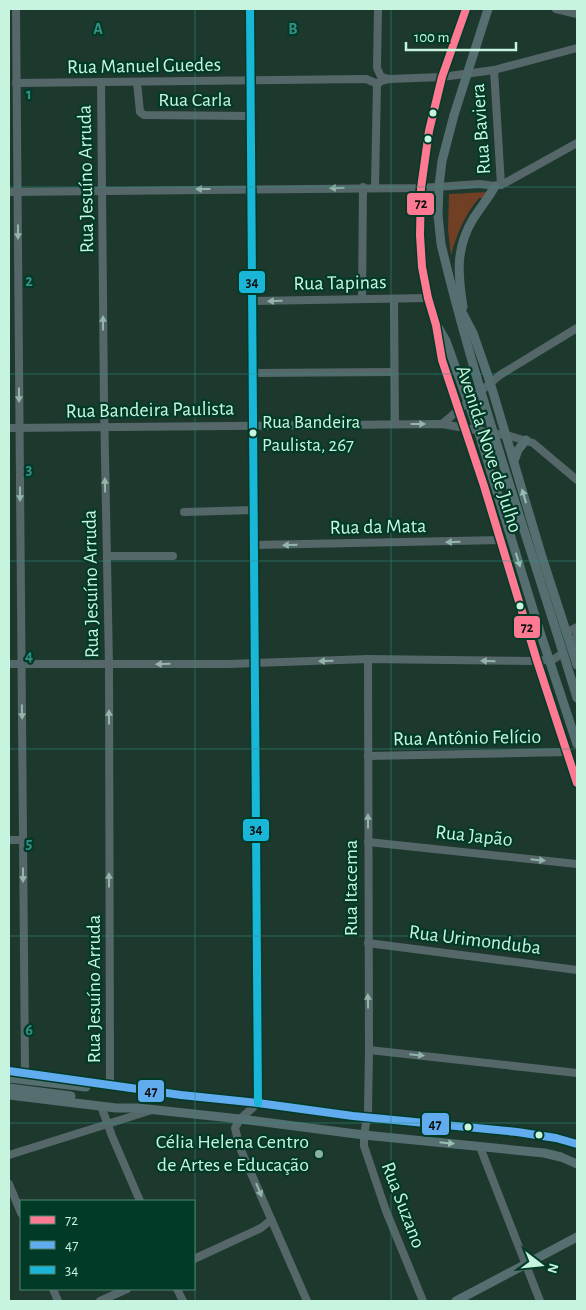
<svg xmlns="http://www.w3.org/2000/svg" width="586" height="1310" font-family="'Alegreya Sans',sans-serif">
<rect width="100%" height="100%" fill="#1d392e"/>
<path fill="#713f24" d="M488 192 482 198H479C464 216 457 234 451 255L448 230 449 194Z"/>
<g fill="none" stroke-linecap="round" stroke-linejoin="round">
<g stroke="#56676a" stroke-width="8">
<polyline points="16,9 25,1073"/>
<polyline points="250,9 258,1103 240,1119 235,1128 240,1148 307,1301"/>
<polyline points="378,9 377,68 381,77 389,79"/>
<polyline points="556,9 577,14"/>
<polyline points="494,70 501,185"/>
<polyline points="101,82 104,404 109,665 110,1086"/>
<polyline points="137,82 140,112 144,115 251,116"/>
<polyline points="16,83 366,79 378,84 381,81 389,79 442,77 494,70 577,48"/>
<polyline points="375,187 377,84"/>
<polyline points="9,192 421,188 480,184 495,186 505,183 577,143"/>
<polyline points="362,299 363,187"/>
<polyline points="394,299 395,424"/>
<polyline points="252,301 428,298"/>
<polyline points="253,373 394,372"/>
<polyline points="442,424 500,375 577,328"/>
<polyline points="9,428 442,424 510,436 533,443 577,480"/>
<polyline points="184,512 254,510"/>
<polyline points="254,545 502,540"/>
<polyline points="107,556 173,556"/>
<polyline points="567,632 577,627"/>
<polyline points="572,649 577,634"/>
<polyline points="368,659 369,1050 368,1112 364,1135 364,1146 386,1211 423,1301"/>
<polyline points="9,664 227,664 368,659 537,661 554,659 563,653"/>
<polyline points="368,756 568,752"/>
<polyline points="9,840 23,840"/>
<polyline points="368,842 577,864"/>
<polyline points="368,943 577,970"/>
<polyline points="369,1050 577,1073"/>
<polyline points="101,1106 112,1136 140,1201"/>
<polyline points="480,1147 540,1301"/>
<polyline points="9,1155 152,1110"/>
<polyline points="9,1184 21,1213"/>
<polyline points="194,1259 261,1228 271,1220"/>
<polyline points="53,1289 58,1301"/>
<polyline points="177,1289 183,1301"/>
<polyline points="100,1301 127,1289"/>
</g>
<g stroke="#556e70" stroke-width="9">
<polyline points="466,9 442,77 429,131 421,188 420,235 422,267 428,298 436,325 442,360 484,486 537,661 577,783"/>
<path d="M488 9 454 115 442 161 439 186 438 215 441 244C478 398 531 547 577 698"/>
<path d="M463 307C458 275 455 249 473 219 480 208 489 197 495 186"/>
<polyline points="461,310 473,333 490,382 542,557 577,665"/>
<polyline points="438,327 446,341 478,430 540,632 577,744"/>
<polyline points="514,461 518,450 526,440"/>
<polyline points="9,1071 181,1095 258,1103 353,1116 517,1132 556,1138 577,1144"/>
<polyline points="9,1078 86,1087"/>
<polyline points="9,1088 71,1096"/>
<polyline points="9,1095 116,1108 138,1108 240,1119 364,1135 544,1153 561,1157 577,1164"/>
<polyline points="456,1301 577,1237"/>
</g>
<defs>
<polyline id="bus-1" points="466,9 442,77 429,131 421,188 420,235 422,267 428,298 436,325 442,360 484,486 537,661 577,783"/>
<polyline id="bus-2" points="9,1071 181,1095 258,1103 353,1116 517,1132 556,1138 577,1144"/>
<polyline id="bus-3" points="250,9 258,1103"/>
</defs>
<use href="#bus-1" stroke="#013b28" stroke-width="11"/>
<use href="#bus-2" stroke="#013b28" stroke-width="11"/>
<use href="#bus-3" stroke="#013b28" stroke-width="11"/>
<use href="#bus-1" stroke="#fe7a93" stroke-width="8"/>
<use href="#bus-2" stroke="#60acee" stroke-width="8"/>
<use href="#bus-3" stroke="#1ab6d8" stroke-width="8"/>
</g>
<defs><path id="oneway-solid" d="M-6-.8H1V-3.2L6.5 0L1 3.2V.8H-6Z" transform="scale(1.25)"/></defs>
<g fill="#94b5aa">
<use href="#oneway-solid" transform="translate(337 188) rotate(179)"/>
<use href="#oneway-solid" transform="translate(203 189) rotate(180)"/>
<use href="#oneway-solid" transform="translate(18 232) rotate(90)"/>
<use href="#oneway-solid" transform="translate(275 301) rotate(179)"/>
<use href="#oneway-solid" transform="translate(103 323) rotate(-90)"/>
<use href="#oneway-solid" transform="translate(19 395) rotate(90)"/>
<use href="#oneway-solid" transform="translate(418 424)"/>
<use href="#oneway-solid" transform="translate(105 485) rotate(-91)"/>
<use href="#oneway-solid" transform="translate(20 494) rotate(90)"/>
<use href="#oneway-solid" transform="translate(453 542) rotate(179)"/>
<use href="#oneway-solid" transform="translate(290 545) rotate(179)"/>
<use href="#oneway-solid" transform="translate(326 661) rotate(178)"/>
<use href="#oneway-solid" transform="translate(488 661) rotate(-179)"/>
<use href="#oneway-solid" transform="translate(163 664) rotate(179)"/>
<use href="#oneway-solid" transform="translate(22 712) rotate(89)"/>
<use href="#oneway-solid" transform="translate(109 717) rotate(-90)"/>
<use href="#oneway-solid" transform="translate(368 821) rotate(-90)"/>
<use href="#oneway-solid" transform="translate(538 860) rotate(6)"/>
<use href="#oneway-solid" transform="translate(23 875) rotate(90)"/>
<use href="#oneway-solid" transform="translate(109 880) rotate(-90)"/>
<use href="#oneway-solid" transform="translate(368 1001) rotate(-91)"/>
<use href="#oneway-solid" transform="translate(417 1055) rotate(6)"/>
<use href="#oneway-solid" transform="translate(259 1190) rotate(67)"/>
</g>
<g fill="#99beb2">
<use href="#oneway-solid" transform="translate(524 496) rotate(-106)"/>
<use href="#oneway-solid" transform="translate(518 560) rotate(73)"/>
<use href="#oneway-solid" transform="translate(447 1143) rotate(6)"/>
</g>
<path fill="none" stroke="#348f84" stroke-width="1" stroke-opacity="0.55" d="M195 9V1301M391 9V1301M9 187H577M9 374H577M9 561H577M9 749H577M9 936H577M9 1123H577"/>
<g fill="#c7f4de" stroke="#013b28" stroke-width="2">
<circle cx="433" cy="113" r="4.5"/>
<circle cx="428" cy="139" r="4.5"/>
<circle cx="253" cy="433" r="4.5"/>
<circle cx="520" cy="606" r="4.5"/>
<circle cx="468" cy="1127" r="4.5"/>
<circle cx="539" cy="1135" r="4.5"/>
</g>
<circle fill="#8cb3a0" stroke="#013b28" stroke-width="2" cx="319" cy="1154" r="5"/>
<g text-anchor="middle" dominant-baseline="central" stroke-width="4.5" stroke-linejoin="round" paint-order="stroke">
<g font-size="19" fill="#c7f4de" stroke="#013b28" text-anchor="start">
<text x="262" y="422">Rua Bandeira<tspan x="262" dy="23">Paulista, 267</tspan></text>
</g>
<g font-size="20" fill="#c7f4de" stroke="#013b28">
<text transform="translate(144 66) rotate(-1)">Rua Manuel Guedes</text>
<text x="195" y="100">Rua Carla</text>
<text transform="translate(481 129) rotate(-94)">Rua Baviera</text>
<text transform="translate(86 179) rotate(-91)">Rua Jesuíno Arruda</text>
<text transform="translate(340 283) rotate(-1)">Rua Tapinas</text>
<text transform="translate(150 410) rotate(-1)">Rua Bandeira Paulista</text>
<text transform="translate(489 449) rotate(72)">Avenida Nove de Julho</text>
<text transform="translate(378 527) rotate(-1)">Rua da Mata</text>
<text transform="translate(91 584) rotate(-91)">Rua Jesuíno Arruda</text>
<text transform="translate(467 738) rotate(-1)">Rua Antônio Felício</text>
<text transform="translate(474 836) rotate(6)">Rua Japão</text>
<text transform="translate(351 888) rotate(-90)">Rua Itacema</text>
<text transform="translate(475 940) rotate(7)">Rua Urimonduba</text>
<text transform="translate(94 989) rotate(-90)">Rua Jesuíno Arruda</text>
<text transform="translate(403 1205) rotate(69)">Rua Suzano</text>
</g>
<g font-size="20" fill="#c7f4de" stroke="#013b28" text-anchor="end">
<text x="309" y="1142">Célia Helena Centro<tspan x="309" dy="23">de Artes e Educação</tspan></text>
</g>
</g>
<g font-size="16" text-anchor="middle" font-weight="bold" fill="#348f84" stroke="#013b28" stroke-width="4.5" stroke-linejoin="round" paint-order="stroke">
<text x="98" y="34">A</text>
<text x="293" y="34">B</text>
<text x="29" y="99">1</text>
<text x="29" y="286">2</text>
<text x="29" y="474">3</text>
<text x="29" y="661">4</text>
<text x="29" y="848">5</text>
<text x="29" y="1035">6</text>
</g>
<g stroke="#013b28" stroke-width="2">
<rect x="406" y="192" width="29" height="24" rx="5" fill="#fe7a93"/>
<rect x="238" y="270" width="28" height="24" rx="5" fill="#1ab6d8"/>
<rect x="513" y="615" width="28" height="24" rx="5" fill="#fe7a93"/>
<rect x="242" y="818" width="28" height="24" rx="5" fill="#1ab6d8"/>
<rect x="137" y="1079" width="28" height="24" rx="5" fill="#60acee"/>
<rect x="421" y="1112" width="29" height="24" rx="5" fill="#60acee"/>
</g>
<g font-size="14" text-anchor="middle" font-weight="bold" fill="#111">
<text x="421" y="208">72</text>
<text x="252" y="287">34</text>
<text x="527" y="632">72</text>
<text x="256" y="834">34</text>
<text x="151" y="1096">47</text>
<text x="435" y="1129">47</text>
</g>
<rect width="586" height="1310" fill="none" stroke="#c7f4de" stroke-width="20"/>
<rect x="20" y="1200" width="175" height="90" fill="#013b28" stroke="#508571"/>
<rect x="30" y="1216" width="25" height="8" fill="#fe7a93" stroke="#508571"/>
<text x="65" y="1225" font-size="15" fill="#c7f4de">72</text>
<rect x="30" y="1241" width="25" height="8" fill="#60acee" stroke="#508571"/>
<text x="65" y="1250" font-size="15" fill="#c7f4de">47</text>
<rect x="30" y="1266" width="25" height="8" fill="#1ab6d8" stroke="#508571"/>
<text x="65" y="1275" font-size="15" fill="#c7f4de">34</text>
<g transform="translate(541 1265) rotate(106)" stroke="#013b28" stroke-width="4" paint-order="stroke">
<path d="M0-4L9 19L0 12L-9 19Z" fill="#c7f4de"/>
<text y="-8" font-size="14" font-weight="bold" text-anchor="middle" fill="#c7f4de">N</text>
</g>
<path d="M406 42v8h110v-8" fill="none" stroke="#c7f4de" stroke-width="2.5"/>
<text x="414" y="42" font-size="15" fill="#c7f4de" stroke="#013b28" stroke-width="4" paint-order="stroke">100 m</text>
</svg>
